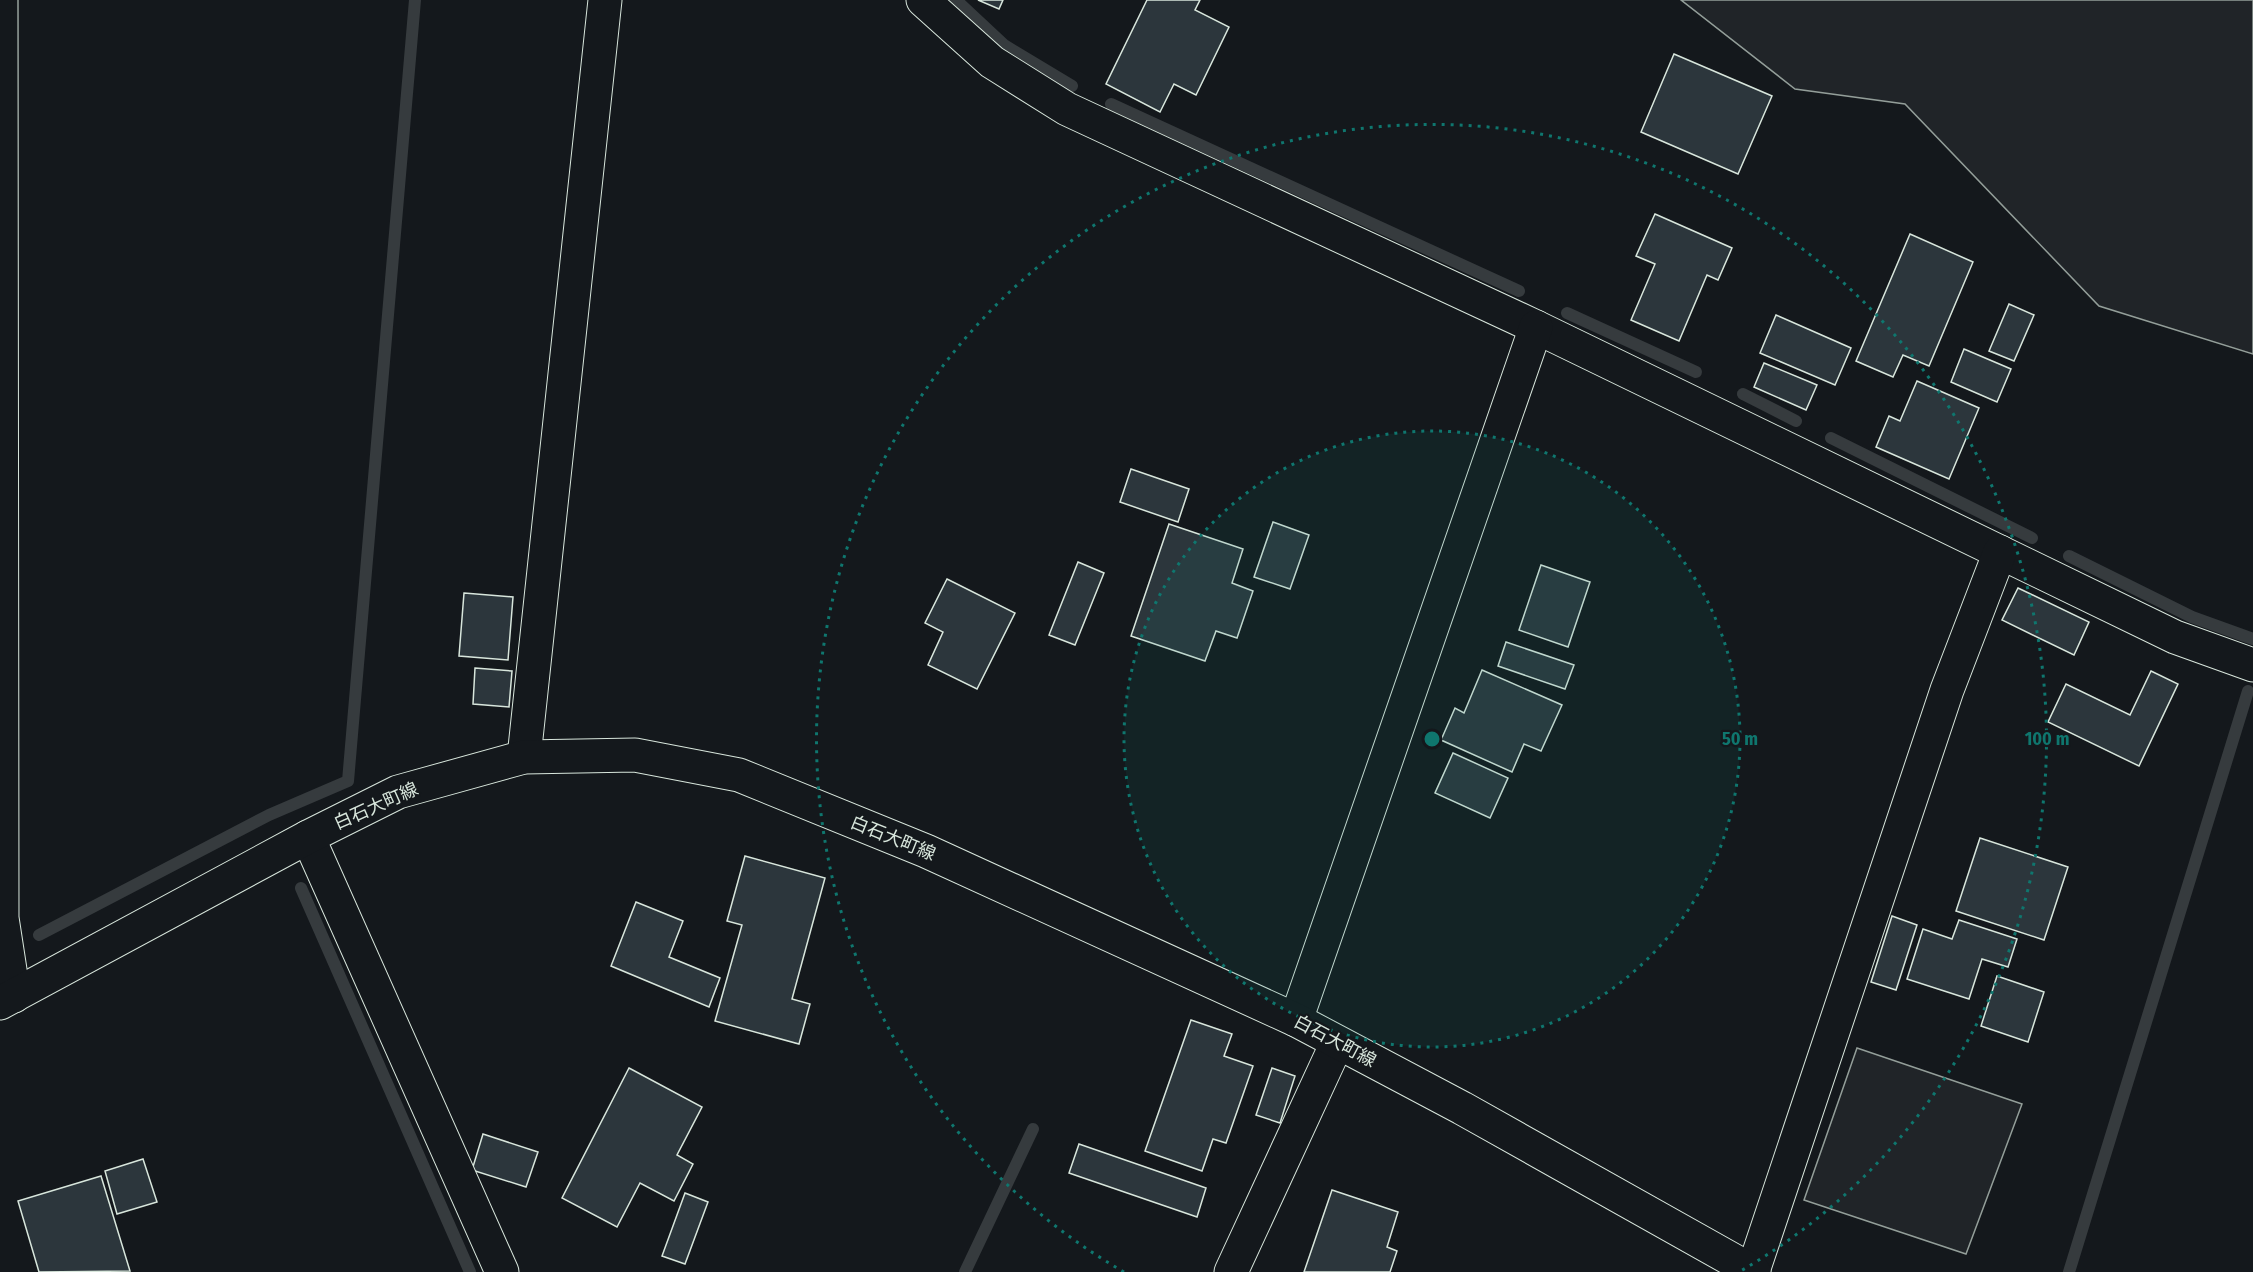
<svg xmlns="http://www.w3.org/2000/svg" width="2253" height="1272" font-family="'Fira Sans Condensed','Noto Sans JP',sans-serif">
<rect width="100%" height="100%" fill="#14181c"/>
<g fill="#202428" stroke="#939e99" stroke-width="1.5">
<polygon points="1681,0 2253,0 2253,354 2099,306 1905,104 1795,89"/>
<polygon points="1857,1048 2022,1104 1966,1254 1804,1200"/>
</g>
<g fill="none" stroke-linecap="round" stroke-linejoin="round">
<g stroke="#363b3e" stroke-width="12">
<polyline points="956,0 1004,45 1072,86"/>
<polyline points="1111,104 1519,291"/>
<polyline points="1567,313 1696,372"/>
<polyline points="1743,394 1796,421"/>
<polyline points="1831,438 2032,538"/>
<polyline points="2069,556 2192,617 2253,639"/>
<polyline points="301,888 470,1272"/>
<polyline points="39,935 269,815 348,781 415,0"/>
<polyline points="965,1272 1033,1129"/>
<polyline points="2069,1272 2248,691"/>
</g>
</g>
<g fill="#2c363c" stroke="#d8e6dc" stroke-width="1.5">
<polygon points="978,0 1003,0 999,9"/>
<polygon points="1147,0 1200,0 1195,10 1229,27 1196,95 1174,84 1160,112 1106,84"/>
<polygon points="1674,54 1772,96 1738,174 1641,132"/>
<polygon points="1655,214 1732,248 1718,280 1707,275 1679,341 1631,320 1655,264 1636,256"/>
<polygon points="1910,234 1973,262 1929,366 1903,355 1893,377 1856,361"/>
<polygon points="2009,304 2034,315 2014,361 1989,351"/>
<polygon points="1776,315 1851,348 1835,385 1760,353"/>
<polygon points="1964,349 2011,369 1997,402 1951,382"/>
<polygon points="1764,363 1817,385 1806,410 1754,387"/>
<polygon points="1917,381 1979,408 1949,479 1876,447 1889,416 1900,421"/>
<polygon points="1131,469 1189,489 1178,522 1120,502"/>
<polygon points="1273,522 1309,535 1290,589 1254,577"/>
<polygon points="1169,524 1243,549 1232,583 1253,591 1237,638 1216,631 1205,661 1131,636"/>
<polygon points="1078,562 1104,573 1075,645 1049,635"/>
<polygon points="1541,565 1590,582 1568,647 1519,630"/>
<polygon points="947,579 1015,613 977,689 928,665 943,632 925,623"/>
<polygon points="2018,588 2089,622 2074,655 2002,620"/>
<polygon points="464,593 513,597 508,660 459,656"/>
<polygon points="1506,642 1574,665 1565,689 1498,666"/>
<polygon points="475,668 512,671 509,707 473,704"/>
<polygon points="1482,670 1562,705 1541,751 1524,744 1512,772 1441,740 1455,708 1464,713"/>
<polygon points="2151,671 2178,684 2139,766 2048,722 2066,684 2130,715"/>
<polygon points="1453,753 1508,778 1490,818 1435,793"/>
<polygon points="1980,838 2068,867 2044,940 1956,911"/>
<polygon points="745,856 825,878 792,999 810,1004 799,1044 715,1021 742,925 727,921"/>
<polygon points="636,902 683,921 669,957 720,978 709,1007 611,966"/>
<polygon points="1892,916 1917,925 1896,990 1871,982"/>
<polygon points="1959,920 2017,939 2008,967 1982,959 1969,999 1907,979 1923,929 1952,939"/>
<polygon points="1997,976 2044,992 2028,1042 1981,1026"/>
<polygon points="1191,1020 1232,1034 1224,1056 1253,1066 1226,1143 1213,1139 1202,1171 1145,1151"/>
<polygon points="629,1068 702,1107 677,1155 693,1164 674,1201 640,1183 617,1227 562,1198"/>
<polygon points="1272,1068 1295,1076 1280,1123 1256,1115"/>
<polygon points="483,1134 538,1152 526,1187 472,1170"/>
<polygon points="1079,1144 1206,1188 1197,1217 1069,1173"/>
<polygon points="143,1159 157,1202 117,1214 105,1171"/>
<polygon points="101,1176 130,1271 39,1272 18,1201"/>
<polygon points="1332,1190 1398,1212 1387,1247 1397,1251 1390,1272 1304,1272"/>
<polygon points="685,1193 708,1202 685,1264 662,1256"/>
</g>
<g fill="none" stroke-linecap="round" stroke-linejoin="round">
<defs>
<g id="minor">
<polyline points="1,0 2,918 14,996"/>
<polyline points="923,0 992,62 1067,109 1536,327 2175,637 2253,665"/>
<polyline points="524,757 605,0"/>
<polyline points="308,837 502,1272"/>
<polyline points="1296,1020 1536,327"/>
<polyline points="1753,1271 1947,690 2000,552"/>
<polyline points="1231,1272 1337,1043"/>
</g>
<polyline id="secondary" points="0,1003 308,837 398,792 524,757 635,755 739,775 926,851 1296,1020 1462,1108 1754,1272"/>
</defs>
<use href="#minor" stroke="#d8e6dc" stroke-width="35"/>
<use href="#secondary" stroke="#d8e6dc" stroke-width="35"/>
<use href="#minor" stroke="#14181c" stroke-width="33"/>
<use href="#secondary" stroke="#14181c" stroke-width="33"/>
</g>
<circle cx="1432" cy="739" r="308" fill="#0f766e" fill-opacity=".12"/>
<g fill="none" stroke="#0f766e" stroke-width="3" stroke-dasharray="3 6">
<circle cx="1432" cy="739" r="308"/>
<path d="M1124 1272A615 615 0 1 1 1739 1272"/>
</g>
<g text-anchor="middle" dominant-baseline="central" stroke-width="4.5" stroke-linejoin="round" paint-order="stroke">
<g font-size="18" fill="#d8e6dc" stroke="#14181c">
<text transform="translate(376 806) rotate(-24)">白石大町線</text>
<text transform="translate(893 838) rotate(22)">白石大町線</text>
<text transform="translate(1335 1041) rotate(28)">白石大町線</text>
</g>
</g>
<circle cx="1432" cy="739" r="9" fill="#0f766e" stroke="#14181c" stroke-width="3"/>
<g font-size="18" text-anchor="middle" font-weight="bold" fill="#0f766e" stroke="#14181c" stroke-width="4.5" stroke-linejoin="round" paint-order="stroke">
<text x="1740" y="745">50 m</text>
<text x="2047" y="745">100 m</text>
</g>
</svg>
